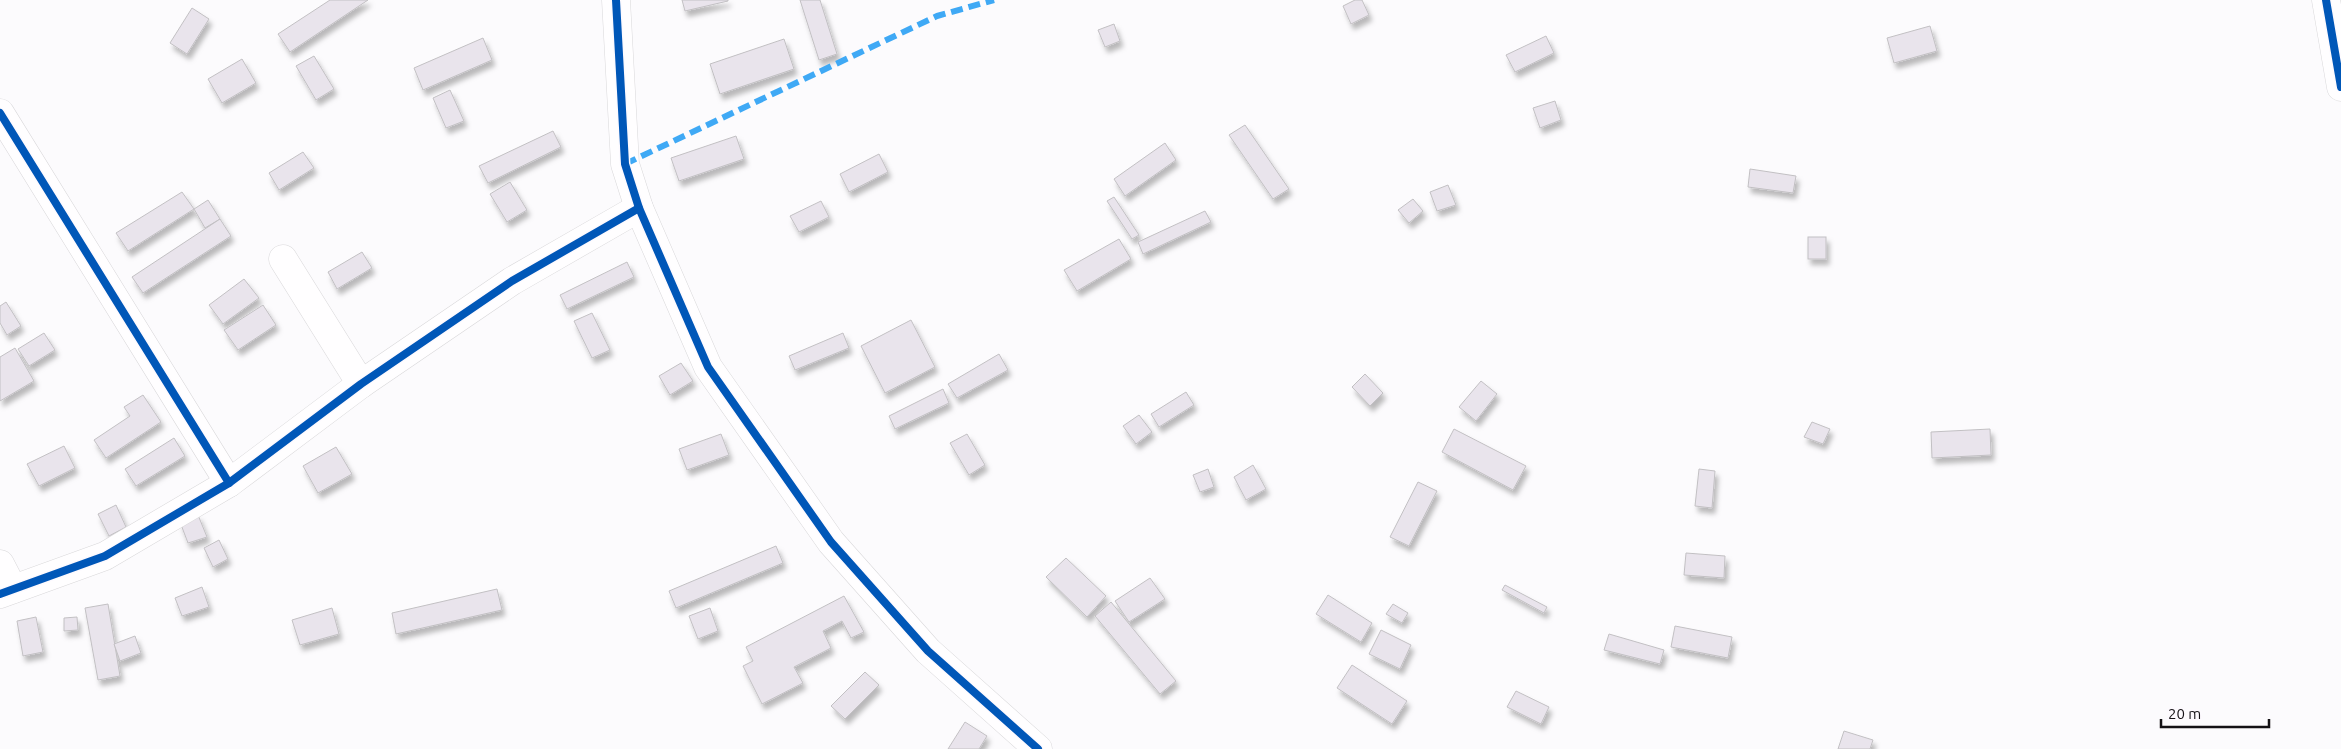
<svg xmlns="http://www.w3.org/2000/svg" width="2341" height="749" font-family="Ubuntu,sans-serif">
<defs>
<filter id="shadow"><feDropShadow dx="3" dy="5.5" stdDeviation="2.5" flood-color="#0004"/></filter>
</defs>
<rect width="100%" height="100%" fill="#fcfbfd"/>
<g fill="#e9e4ec" stroke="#c2c0c3" filter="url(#shadow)">
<polygon points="330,0 368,0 290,52 278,34"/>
<polygon points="682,0 728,0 728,1 685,11"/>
<polygon points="800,0 820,0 837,54 819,60"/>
<polygon points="1355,0 1362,0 1369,15 1351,24 1343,6"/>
<polygon points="192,8 209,19 187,54 170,43"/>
<polygon points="1114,24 1120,41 1105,47 1098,30"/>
<polygon points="1930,26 1937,51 1894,63 1887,38"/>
<polygon points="1546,36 1554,53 1515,72 1506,55"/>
<polygon points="483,38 492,60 423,90 414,68"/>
<polygon points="784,39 794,69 720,94 710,64"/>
<polygon points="314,56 334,89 316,100 296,66"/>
<polygon points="242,59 256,83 222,103 208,79"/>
<polygon points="450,90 464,121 446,128 433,98"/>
<polygon points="1555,101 1561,120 1540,128 1533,108"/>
<polygon points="1245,125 1289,189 1273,199 1229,135"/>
<polygon points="553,131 561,147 488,183 479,166"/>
<polygon points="736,136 744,159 679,181 671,158"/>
<polygon points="1165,143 1176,160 1125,196 1114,179"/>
<polygon points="303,152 314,168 279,190 269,173"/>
<polygon points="879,154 888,172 849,192 840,174"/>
<polygon points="1750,169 1796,176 1793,193 1748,187"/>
<polygon points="510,182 527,210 507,222 490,194"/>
<polygon points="1448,185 1456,205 1437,211 1430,192"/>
<polygon points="182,192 194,209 128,251 116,233"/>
<polygon points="1114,197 1139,235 1132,239 1107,201"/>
<polygon points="1413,199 1423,211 1409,223 1398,210"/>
<polygon points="208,200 220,219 205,228 194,209"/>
<polygon points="821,201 829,217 799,232 790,216"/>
<polygon points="1205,211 1211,222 1143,254 1138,242"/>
<polygon points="220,219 231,236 143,293 132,277"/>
<rect x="1808" y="237" width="18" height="22"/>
<polygon points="1119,239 1131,259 1077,291 1064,270"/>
<polygon points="362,252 372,268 337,289 328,272"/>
<polygon points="627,262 634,277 567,309 560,295"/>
<polygon points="244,279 259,298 223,324 209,305"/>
<polygon points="6,302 21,326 7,335 0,323 0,306"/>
<polygon points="263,305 276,325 238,350 224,330"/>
<polygon points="592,313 610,350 592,358 574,321"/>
<polygon points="911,320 935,367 885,393 861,346"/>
<polygon points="44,333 55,350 29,366 18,349"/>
<polygon points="843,333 849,348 795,370 789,356"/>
<polygon points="15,348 34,381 0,401 0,357"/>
<polygon points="999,354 1008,370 957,398 948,384"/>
<polygon points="681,363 693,381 670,395 659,376"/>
<polygon points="1365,374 1383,393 1370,406 1352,387"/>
<polygon points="1481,381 1497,394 1476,421 1459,407"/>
<polygon points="943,389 949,403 895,429 889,416"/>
<polygon points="1186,392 1194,405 1159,427 1151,414"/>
<polygon points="143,395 161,422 106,458 94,440 130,416 124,407"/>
<polygon points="1139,415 1152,432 1136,444 1123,426"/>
<polygon points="1812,422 1830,429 1823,444 1804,437"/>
<polygon points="1454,429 1526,466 1513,490 1442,452"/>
<polygon points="1990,429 1991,455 1932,458 1931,432"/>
<polygon points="721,434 729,455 687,470 679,449"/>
<polygon points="967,434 985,465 969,475 950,443"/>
<polygon points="174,438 185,456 136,486 125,469"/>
<polygon points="64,446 75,468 39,486 27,464"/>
<polygon points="336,447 352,474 318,493 303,466"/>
<polygon points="1253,465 1266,489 1246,500 1234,477"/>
<polygon points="1208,469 1214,487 1200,492 1193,475"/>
<polygon points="1699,469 1715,471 1712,508 1695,506"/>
<polygon points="1418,482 1437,491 1409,546 1390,537"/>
<polygon points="116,505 126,527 109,536 98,514"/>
<polygon points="198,515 207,537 188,543 180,522"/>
<polygon points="219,540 228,559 213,567 204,548"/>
<polygon points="776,546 783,563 676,608 669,591"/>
<polygon points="1686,553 1725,556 1724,578 1684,575"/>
<polygon points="1066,558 1106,596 1087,617 1046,577"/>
<polygon points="1150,578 1165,599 1129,622 1115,601"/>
<polygon points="1505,585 1547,607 1544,613 1502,590"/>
<polygon points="202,587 209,607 182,616 175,598"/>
<polygon points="497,589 502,610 396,634 392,613"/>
<polygon points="1328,595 1372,623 1361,642 1316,614"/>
<polygon points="844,596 864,632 851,638 842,621 823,631 831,648 794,667 803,683 762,704 743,666 753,661 746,647"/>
<polygon points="1111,602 1176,681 1160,694 1095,616"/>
<polygon points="108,604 120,676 98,680 85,608"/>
<polygon points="1393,604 1408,613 1402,623 1386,614"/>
<polygon points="332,608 339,634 300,645 292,620"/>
<polygon points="710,608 718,631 698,639 689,616"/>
<polygon points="36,617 43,652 23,656 17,621"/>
<polygon points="77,617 78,630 64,631 64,618"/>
<polygon points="1675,626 1732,637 1728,658 1671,647"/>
<polygon points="1381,630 1411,645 1400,669 1369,654"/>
<polygon points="1609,634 1664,650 1660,664 1604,650"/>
<polygon points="135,636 141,653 120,661 114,644"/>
<polygon points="1352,665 1407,701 1392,724 1337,688"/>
<polygon points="865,672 879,685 845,719 831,706"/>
<polygon points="1516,691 1549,707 1541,724 1507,707"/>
<polygon points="965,722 987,736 979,749 948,749"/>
<polygon points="1844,731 1873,740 1870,749 1838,749"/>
</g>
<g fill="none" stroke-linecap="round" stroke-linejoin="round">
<defs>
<g id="street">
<polyline points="616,0 625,164 639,208 708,367 831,542 928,651 1038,749"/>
<polyline points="2326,0 2341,87"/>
<polyline points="0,113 229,483"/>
<polyline points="283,259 361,384"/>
<polyline points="0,564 13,589"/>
<polyline points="0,594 105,556 229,483 361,384 512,281 639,208"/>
</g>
</defs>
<use href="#street" stroke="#d9d8da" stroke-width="29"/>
<use href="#street" stroke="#fffeff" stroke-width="28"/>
<polyline stroke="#3fa9f5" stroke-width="6" stroke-dasharray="12 6" stroke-linecap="butt" points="625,164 937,16 994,0"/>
<defs>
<g id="cycleway">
<polyline points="616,0 625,164 639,208 708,367 831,542 928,651 1038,749"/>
<polyline points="2326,0 2341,87"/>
<polyline points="0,113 229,483"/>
<polyline points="0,594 105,556 229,483 361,384 512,281 639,208"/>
</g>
</defs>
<use href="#cycleway" stroke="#fdfafe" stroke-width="11"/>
<use href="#cycleway" stroke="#0057b8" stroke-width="8"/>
</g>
<path d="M2161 719v8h108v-8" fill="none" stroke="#141115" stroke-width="2.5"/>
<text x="2168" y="719" font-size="15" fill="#141115" stroke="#fdfafe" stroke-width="4" paint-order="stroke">20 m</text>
</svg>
